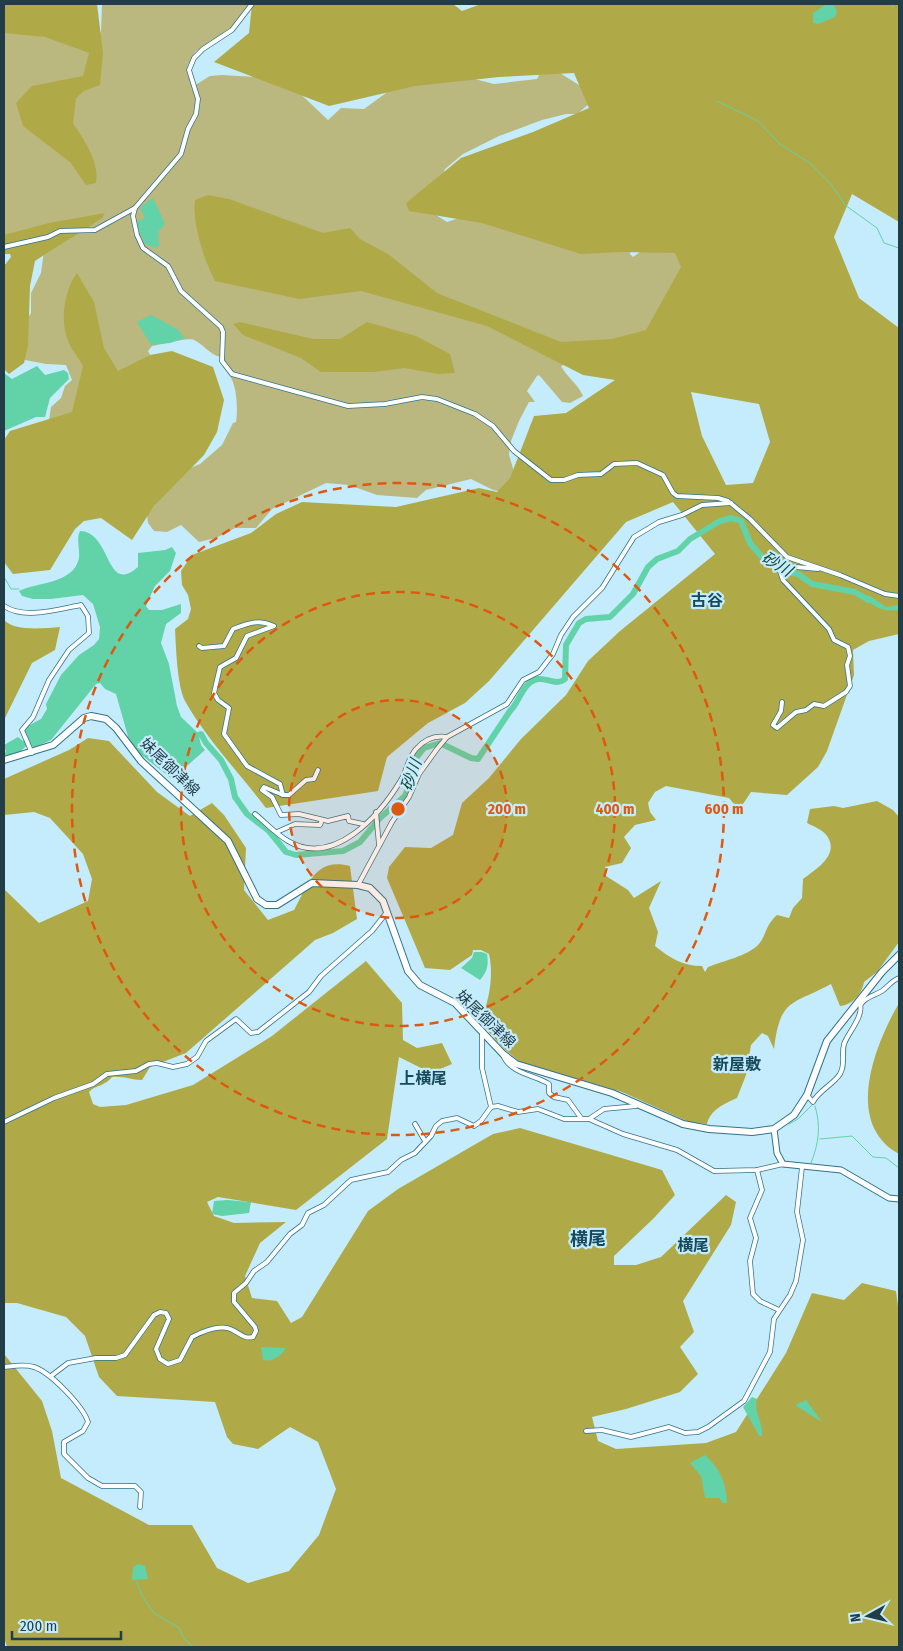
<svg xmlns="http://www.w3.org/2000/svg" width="903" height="1651" font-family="'Fira Sans Condensed','Noto Sans JP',sans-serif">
<rect width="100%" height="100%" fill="#c5ecfc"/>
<path fill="#bab87f" d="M102 4H249L233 26 195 52 187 67 192 87 210 76 222 75 274 78 289 83 328 120 341 108 364 109 393 88 471 78 494 84 537 79 540 73 555 70 587 90 589 104 577 114H566L542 120 499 136 463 154 445 169 428 210 447 222 459 218 631 242 630 254 633 257 647 247 690 248 669 330 561 366C567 377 578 384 583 396L570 403 562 402 539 375 537 376 527 391 535 402H529L519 421 511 441 509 455 515 475 508 493 493 490 471 479 426 490 417 498 377 495 349 485 326 483 272 509 256 528H235L216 538 199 542 181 525 167 532 154 531 148 523 147 515 181 472 200 464 222 445 233 423 236 422C238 410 237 389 231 378 226 370 221 366 220 357 209 354 203 344 194 340 188 337 160 345 152 346L148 351 166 385 49 420 51 407 61 398 65 386 72 380 66 365 46 364 25 360V323L31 313V293L41 273 44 251 4 243V23C43 39 55 41 97 37L101 32Z"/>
<g fill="#afaa47" fill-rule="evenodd">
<path d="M4 4H97L103 53 100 85 84 91 76 98 73 123C84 140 100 162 96 183L86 185 70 162 23 126 16 103 32 86 83 76 89 53 45 37 4 33Z"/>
<path d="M252 4H453L462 11 481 4H899V222L852 194 834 237 859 298 899 328V634L869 641 853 650 854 675 827 751 818 767 787 795 751 792 739 810 729 798 666 786 655 792 648 803 650 812 656 820 635 825 624 837 631 848 622 863 605 867 606 876 628 890 634 898 661 881 649 908 658 932 655 946C670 958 682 966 702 966L705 972 708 967C723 961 747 956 758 945 766 937 765 925 777 915L789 918 793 908 802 898 803 879C816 869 840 855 827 836 823 830 813 826 807 823L810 809 834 806 843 808 877 801 893 810 899 817V942L877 972 864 982C862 994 852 1005 840 1006L831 984C792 1005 780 998 774 1049L768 1036 762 1033 751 1045 746 1075 737 1098C724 1104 711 1109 707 1124L689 1122 622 1092 520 1062 503 1048 480 1022C489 1002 494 976 489 954L481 950H473L472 955 450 970 425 968 387 878 389 867 405 847 431 848 453 835 462 803 489 778 521 739 566 695 588 661 620 631 715 554 673 502 626 522 489 681 465 703 428 723 387 757 378 791 266 808C241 775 205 737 185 701 177 685 176 647 175 629L188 619 191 609 188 595 182 585 181 571 192 555 251 533 276 514 302 502 396 507 479 488 497 492 510 478 534 416 566 413 615 380 583 375 487 326 361 291 299 299 215 281C204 260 192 223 195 200L208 195 229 199 323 233 350 228 360 239 388 254 437 293 561 342 612 339 646 330 681 267 675 253 622 252 581 254 482 223 409 211 406 203 461 158 533 132 589 108 574 73 499 77 415 86 329 106 214 62 249 33ZM691 392 759 404 770 442 753 483 726 485 702 436Z"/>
<path d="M105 213 102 218C80 233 57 246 35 261L30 286 28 346 24 363 9 374 4 369V266L11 257 10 254H4V235L49 223Z"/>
<path d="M77 273 94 302 104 348 118 371 150 355 172 351 213 367 224 400 217 432 204 455 154 506 132 540 101 518 84 521 75 529 50 570 13 574 4 562V440L10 431 72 412 83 366C78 357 70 348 67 338 60 318 65 289 77 273Z"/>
<polygon points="240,322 313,339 340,339 367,322 416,336 450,354 455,373 438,374 404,368 374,372 321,372 301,358 243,335 233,324"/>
<path d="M4 620C16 632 44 628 60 627L55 650 32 663 4 720Z"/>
<path d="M88 738 109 741 157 792 190 816 212 803 224 815 246 848 244 890 268 920 294 910C308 885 315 857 350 866L357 919 333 933 315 940 186 1053 150 1067 142 1080C131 1080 124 1076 112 1077 104 1087 95 1085 89 1092L93 1104 100 1107 126 1105 193 1085 272 1036 366 961 402 1003 403 1040 417 1048 442 1043 452 1064 431 1073 399 1057 387 1139 296 1210 218 1197 207 1202 214 1216 234 1223 286 1222 260 1243 245 1276 252 1298 277 1301 291 1323 302 1317 368 1211 398 1189 493 1134 520 1128 662 1170 675 1195 654 1218 614 1256V1265H636L661 1257 726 1195 736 1202 731 1225 683 1301 694 1332 680 1347 698 1374 680 1392 626 1409 592 1417 598 1441 616 1449 706 1443 736 1432 786 1353 812 1293 844 1300 862 1283 896 1291 899 1314V1647H7L4 1637V1354L42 1401 52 1431 61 1478 149 1525H192L217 1568 248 1583 289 1571 319 1535 336 1489 318 1442 290 1427 258 1449 233 1444 227 1437 215 1402 117 1396 99 1377 85 1336 66 1317 17 1303H4V889L39 923 88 901 92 879 83 854 50 818 34 812 4 815V779L69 750Z"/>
<path d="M899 1003V1154C843 1123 875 1045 899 1003Z"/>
</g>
<g fill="#62d2a8">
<polygon points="827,4 833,4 837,11 835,17 818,24 813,23 813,13"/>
<polygon points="153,198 165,224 158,232 159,246 156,248 145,244 137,226 138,221 145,218 140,208"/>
<polygon points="151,315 177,329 185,338 170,343 151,345 137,322"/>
<polygon points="37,366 45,375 64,370 68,373 69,379 50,398 45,417 36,417 4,431 4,373 12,379"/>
<path d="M80 531C112 532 105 596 138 567V553L165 550 172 547 176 553 170 571 155 586 146 606 149 610H162L181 604V613L166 624 161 643 169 664 177 706 181 717 198 733 201 745 205 750 172 779 139 753 129 740 116 694 105 689 100 683 96 684 51 740 34 748 29 743 21 751 4 757 6 750 4 749V745L18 737 23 741 26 739 24 732 26 727 41 719 47 709 46 704 61 675 79 655 94 645 99 639 100 627 93 604 83 595 51 599H33L22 596 19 591C37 582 74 584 79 558 80 549 76 539 80 531Z"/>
<path d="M863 595 870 596 886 607 899 605V610C883 612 874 607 862 597Z"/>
<path d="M474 952H482L487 954C489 965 487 972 480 980L461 968 472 958Z"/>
<polygon points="227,1200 251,1202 249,1213 222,1216 212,1214 214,1201"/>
<path d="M261 1347 286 1348C281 1356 273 1362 263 1360Z"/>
<path d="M752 1397 757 1399C753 1411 764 1424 762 1436H759L743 1407Z"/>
<polygon points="806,1400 822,1422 795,1405"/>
<path d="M705 1455C720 1469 726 1482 727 1503H723L719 1498H705L701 1476 690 1463Z"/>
<polygon points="138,1564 145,1566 148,1579 132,1580 133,1567"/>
</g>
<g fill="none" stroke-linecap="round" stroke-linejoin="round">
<g stroke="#62d2a8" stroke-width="1">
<polyline points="892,4 893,8"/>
<polyline points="717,101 758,121 780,144 811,164 831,184 845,205 877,228 884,243 899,248"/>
<polyline points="4,577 11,589 19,589"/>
<polyline points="841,1075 845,1068 846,1045 855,1028"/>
<polyline points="789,1124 798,1119 814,1103"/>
<polyline points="820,1139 852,1136 873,1157 886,1158 899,1168"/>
<path d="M811 1163C819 1143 821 1126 815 1106"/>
<polyline points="137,1582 142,1596 154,1613 179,1628 184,1639 194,1647"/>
</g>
<path stroke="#62d2a8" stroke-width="6" d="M192 737 201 734 206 743 221 760 231 779 235 797 247 814 269 831 286 852 296 855 343 851 360 842 380 818 405 796 412 779 413 762 424 748 440 743 471 758 478 759 510 711C520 702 522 682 538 679 548 678 556 686 565 679L566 645 579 623 586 619 610 617 633 594 648 567 657 559 678 551 690 539 720 521 731 518 741 521 750 543 761 556 787 572 798 574 812 584 855 592 868 600"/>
<defs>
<g id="minor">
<polyline points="252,4 232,30 203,49 194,58 189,70 198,99 196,114 188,129 181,154 135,208 133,216 137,235 143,248 168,266 181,291 221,327 223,332 222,361 232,374 348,406 385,404 422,397 437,399 475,414 493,426 514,451 551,480 564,480 578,475 601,474 614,464 637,463 663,475 673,493 677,496 718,498 728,501 750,519 787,557 840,575 885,594 899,596"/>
<polyline points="4,247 48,237 60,231 95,230 135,208"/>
<path d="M4 606C24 620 59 609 81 605L88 616 89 633 69 650 49 680 33 717 22 730 32 753"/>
<path d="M199 646 202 648 224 646 233 629C249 623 258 619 274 626L247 636 236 658 220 667 214 693 218 700 229 708 224 734 247 766 280 784 283 795 264 787 262 790 272 797 281 815 299 814 328 821 348 816 349 821 363 824"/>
<polyline points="782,702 781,711 773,725 777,728 796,712 806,710 814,704 824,706 846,692 850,686 847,665 850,656 848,647 834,640 829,629 783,580 780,571 785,566 818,569"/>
<polyline points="283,795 289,795 306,780 314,779 318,770"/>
<polyline points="376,812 379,845"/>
<path d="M255 814C266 823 276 834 288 841 334 868 380 815 401 780 407 770 408 758 416 749 424 740 435 735 447 737"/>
<polyline points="277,832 295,824 320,825 322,820"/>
<polyline points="358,885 392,822 409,797 419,774 437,749 447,737 507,704 523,680 539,672 553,654 561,635 573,617 602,588 634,537 659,522 682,515 702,505 731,503"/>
<path d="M861 1004C867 996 874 996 882 991 889 986 891 981 899 978"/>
<path d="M503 1055C510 1074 536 1075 549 1084V1093L554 1097 568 1100 581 1118"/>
<path d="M807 1095 813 1102C819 1090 833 1085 840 1074 846 1064 841 1054 844 1044 848 1032 866 1015 859 1001"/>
<polyline points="491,1107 498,1106 518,1112 538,1109 564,1119 589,1119 623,1134 677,1150 714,1171 757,1170 783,1164"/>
<polyline points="589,1119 604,1109 636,1106"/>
<polyline points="4,1122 54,1098 93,1084 107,1074 136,1071 149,1064 157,1063 173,1067 187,1064 197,1057 206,1041 236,1019 251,1033 258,1032 309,992 321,976 372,931 387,912"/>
<polyline points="415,1124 425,1141"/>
<polyline points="757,1170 762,1190 750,1218 756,1238 750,1261 753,1294 760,1301 779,1310"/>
<path d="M4 1367C14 1366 24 1364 34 1367 50 1372 83 1406 88 1422L83 1431 64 1442V1454L88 1478 102 1486H135L141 1492 140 1507"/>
<path d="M51 1376 68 1363 96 1358H116L125 1355 154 1315 160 1312 166 1313 169 1319 156 1349 160 1359 168 1364 180 1360 192 1337C201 1332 216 1326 227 1328 237 1330 243 1340 253 1337L256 1331 255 1327 234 1302V1293L246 1283 254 1271 267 1262 290 1234 302 1225 308 1213 324 1205 351 1180 388 1172 401 1160 415 1153 431 1136 436 1126 442 1121 457 1118 474 1126 481 1121 491 1107 482 1068V1031"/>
<polyline points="586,1431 602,1430 631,1437 669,1427 685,1433 698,1432 708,1427 744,1401 770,1352 774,1319 790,1295 796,1281 803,1240 797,1212 802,1167"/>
</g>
<polyline id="tertiary" points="774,1129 777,1153 783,1164 841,1170 889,1198 899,1199"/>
<polyline id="primary" points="4,760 53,745 84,718 91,716 106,719 116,728 141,761 228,841 257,899 266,905 277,905 312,883 358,885 370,888 383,901 408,971 420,985 455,1003 503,1054 516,1064 612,1093 683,1124 709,1129 752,1132 774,1129 794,1115 807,1095 827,1041 882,972 899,955"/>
</defs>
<use href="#minor" stroke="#31728b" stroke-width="5.5"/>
<use href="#tertiary" stroke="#31728b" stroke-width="7"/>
<use href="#primary" stroke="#31728b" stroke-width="8"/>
<use href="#minor" stroke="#fff" stroke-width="4"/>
<use href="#tertiary" stroke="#fff" stroke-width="5"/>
<use href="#primary" stroke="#fff" stroke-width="6"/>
</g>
<circle cx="398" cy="809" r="109" fill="#de580f" fill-opacity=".12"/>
<g fill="none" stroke="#de580f" stroke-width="2.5" stroke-dasharray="9 6">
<circle cx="398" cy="809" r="109"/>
<circle cx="398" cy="809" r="217"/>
<circle cx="398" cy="809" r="326"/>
</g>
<g text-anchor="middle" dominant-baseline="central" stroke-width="4.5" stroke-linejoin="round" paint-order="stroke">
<g font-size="15" fill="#223d48" stroke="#c5ecfc">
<text transform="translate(170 767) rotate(44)">妹尾御津線</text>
<text transform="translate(486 1019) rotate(44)">妹尾御津線</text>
</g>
<g font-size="16" font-style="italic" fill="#174736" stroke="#c5ecfc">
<text transform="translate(777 564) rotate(31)">砂川</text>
<text transform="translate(411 775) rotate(-71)">砂川</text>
</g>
<g font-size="16" font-weight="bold" fill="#16495b" stroke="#c5ecfc">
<text x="707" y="600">古谷</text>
<text x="737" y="1064">新屋敷</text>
<text x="423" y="1078">上横尾</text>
<text x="693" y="1245">横尾</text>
</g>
<g font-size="18" font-weight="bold" fill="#16495b" stroke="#c5ecfc">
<text x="588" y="1239">横尾</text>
</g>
</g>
<circle cx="398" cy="809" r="8" fill="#de580f" stroke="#c5ecfc" stroke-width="2.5"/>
<g font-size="15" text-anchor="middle" font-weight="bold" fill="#de580f" stroke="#c5ecfc" stroke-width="4.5" stroke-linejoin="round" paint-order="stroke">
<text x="507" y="814">200 m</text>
<text x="615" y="814">400 m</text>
<text x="724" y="814">600 m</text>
</g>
<rect width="903" height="1651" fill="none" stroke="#223d48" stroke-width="10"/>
<g transform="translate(868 1616) rotate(262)" stroke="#c5ecfc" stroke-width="4" paint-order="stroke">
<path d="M0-4L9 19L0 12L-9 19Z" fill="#223d48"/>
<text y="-8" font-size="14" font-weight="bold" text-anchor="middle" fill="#223d48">N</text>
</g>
<path d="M12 1631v8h109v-8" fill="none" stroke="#223d48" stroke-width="2.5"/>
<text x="20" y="1631" font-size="15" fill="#223d48" stroke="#c5ecfc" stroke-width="4" paint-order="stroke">200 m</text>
</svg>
